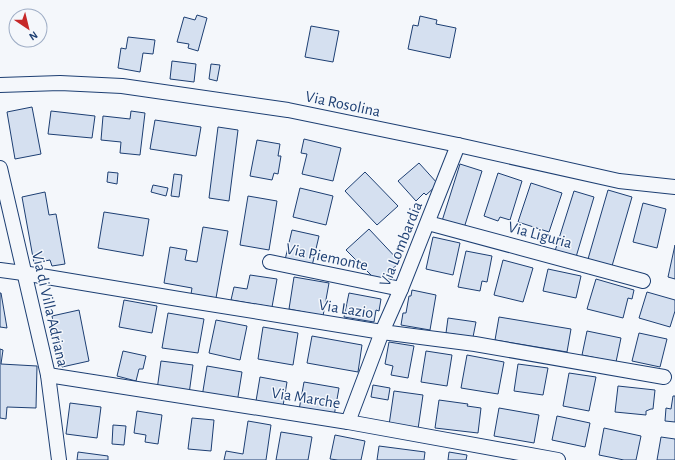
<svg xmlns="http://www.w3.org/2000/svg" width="675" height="460" font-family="'Alegreya Sans',sans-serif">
<rect width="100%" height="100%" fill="#f4f7fb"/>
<g fill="#d5e0f0" stroke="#1d3f73">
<polygon points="197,15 207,18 198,51 188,48 189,44 177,42 184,17 195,20"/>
<polygon points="420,16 437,20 436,24 456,28 450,58 408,49 413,25 418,26"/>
<polygon points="311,26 339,31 333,62 305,57"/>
<polygon points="128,37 155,40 153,54 143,53 140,72 118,68 121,48 126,49"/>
<polygon points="172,61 196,64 194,82 170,79"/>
<polygon points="211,64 220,65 217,81 209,79"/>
<polygon points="32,107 41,154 15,159 7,112"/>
<polygon points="51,111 95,116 92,138 48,134"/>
<polygon points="131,111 145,113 140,155 120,153 121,142 101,140 103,116 130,119"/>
<polygon points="155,120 201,127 196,156 150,149"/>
<polygon points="218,127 238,130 229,201 209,198"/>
<polygon points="304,139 341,148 333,181 302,174 307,154 301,153"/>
<polygon points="257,140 280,144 278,156 281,156 278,174 274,173 272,180 250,176"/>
<polygon points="419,163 438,184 426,195 424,193 416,201 398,181"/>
<polygon points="460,164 482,171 464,228 442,221"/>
<polygon points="108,172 118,173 117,184 107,182"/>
<polygon points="365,172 398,206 377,225 345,191"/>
<polygon points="498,173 522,181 510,220 500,217 498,221 484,216"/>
<polygon points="174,174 182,175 179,197 171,196"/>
<polygon points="531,183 562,193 549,232 518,222"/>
<polygon points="153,185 168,188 166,196 151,192"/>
<polygon points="300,188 333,196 326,225 293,217"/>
<polygon points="608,190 632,197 612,266 588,259"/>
<polygon points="574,191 594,197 576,257 555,251"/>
<polygon points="45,192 49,215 56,214 65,264 52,266 50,260 34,263 22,197"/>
<polygon points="248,196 277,201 269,250 240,245"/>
<polygon points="643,203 666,209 657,248 633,242"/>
<polygon points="104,212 149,219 143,256 98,248"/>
<polygon points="203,227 228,231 216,298 191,294 192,288 164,283 170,247 187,250 185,260 197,262"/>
<polygon points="369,229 400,262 378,282 346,250"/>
<polygon points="292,230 319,236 312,266 285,260"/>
<polygon points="433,237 460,243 453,275 426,269"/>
<polygon points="675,245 675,279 668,277"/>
<polygon points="466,251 492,256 487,282 482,281 480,291 458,287"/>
<polygon points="503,260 533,268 523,302 494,295"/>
<polygon points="548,269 581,276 576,298 543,291"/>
<polygon points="250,275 277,279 272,307 231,300 234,287 247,289"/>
<polygon points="294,277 329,283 323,316 289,309"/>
<polygon points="596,279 634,290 632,299 628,298 623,318 587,309"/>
<polygon points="412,290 436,295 430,330 401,325 403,313 406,313 409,296 411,296"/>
<polygon points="647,292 675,300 675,311 670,327 639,318"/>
<polygon points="0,293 1,293 7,328 0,327"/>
<polygon points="349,293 381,299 379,311 376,310 374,322 344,317"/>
<polygon points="124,300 157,306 152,333 119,327"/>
<polygon points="79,310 89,361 62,367 52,316"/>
<polygon points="168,313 204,319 198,353 162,348"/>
<polygon points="499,317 571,329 567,352 495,340"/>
<polygon points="448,318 476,322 473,337 446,333"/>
<polygon points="216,320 247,326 240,360 209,353"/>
<polygon points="263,327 298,333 293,365 258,359"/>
<polygon points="587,331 621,338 616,362 582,355"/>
<polygon points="639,333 667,339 660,367 632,361"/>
<polygon points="312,336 362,345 358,372 307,363"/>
<polygon points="389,342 414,346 408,378 391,375 393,366 385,364"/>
<polygon points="0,349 3,350 1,364 37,366 36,408 7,407 6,419 0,418"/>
<polygon points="123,351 146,356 143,369 139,369 136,381 117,376"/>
<polygon points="426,351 452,355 447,386 421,382"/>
<polygon points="467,355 504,362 498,394 461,388"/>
<polygon points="161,361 193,365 189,394 157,390"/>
<polygon points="518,364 548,368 543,395 514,391"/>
<polygon points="207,366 242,372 237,403 202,397"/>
<polygon points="569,373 596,377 589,411 563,406"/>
<polygon points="260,377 287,382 283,406 256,401"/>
<polygon points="304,382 339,388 334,416 299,410"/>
<polygon points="373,385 390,388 388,400 371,397"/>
<polygon points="618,386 655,390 653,409 651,409 646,411 646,415 615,412"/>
<polygon points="394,391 423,395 418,429 389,425"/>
<polygon points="673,396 675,396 675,422 665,421 666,408 671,409"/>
<polygon points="439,400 468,404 467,406 481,408 478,433 435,428"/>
<polygon points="70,403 101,407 97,438 66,434"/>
<polygon points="499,408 539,415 534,443 494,436"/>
<polygon points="137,411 162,415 158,444 145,442 146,435 134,433"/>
<polygon points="557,416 590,423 585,447 552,440"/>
<polygon points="192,418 214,420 211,451 188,449"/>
<polygon points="248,421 271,425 266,460 224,460 226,451 243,454"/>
<polygon points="113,425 126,426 124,445 112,444"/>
<polygon points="604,428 641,436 636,460 624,460 599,455"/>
<polygon points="281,432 312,437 308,460 276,460"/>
<polygon points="335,435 365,441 361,460 338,460 330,459"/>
<polygon points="661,437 675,439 675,460 657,460"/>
<polygon points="379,446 425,452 424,460 377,460"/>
<polygon points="78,452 108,456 108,460 77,460"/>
<polygon points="449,452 467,455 466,460 448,460"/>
</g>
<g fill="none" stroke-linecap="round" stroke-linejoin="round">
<defs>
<g id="minor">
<polyline points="0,85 60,83 122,86 288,110 458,145 619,181 675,187"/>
<polyline points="0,168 48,375 59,460"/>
<polyline points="428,223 643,281"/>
<polyline points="270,262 401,289"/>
<polyline points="0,270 23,273 179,299 382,332 475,344 664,377"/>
<polyline points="48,375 348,422 558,460"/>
<polyline points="348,422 382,332 401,289 458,145"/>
</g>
</defs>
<use href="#minor" stroke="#1d3f73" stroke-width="16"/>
<use href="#minor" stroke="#f4f7fb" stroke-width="14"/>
</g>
<g text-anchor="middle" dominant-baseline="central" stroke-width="3" stroke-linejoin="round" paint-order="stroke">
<g font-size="16" fill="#1d3f73" stroke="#f4f7fb">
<text transform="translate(343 104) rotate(12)">Via Rosolina</text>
<text transform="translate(540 235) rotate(15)">Via Liguria</text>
<text transform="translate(401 244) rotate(-68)">Via Lombardia</text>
<text transform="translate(327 257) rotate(12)">Via Piemonte</text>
<text transform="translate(50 309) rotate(77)">Via di Villa Adriana</text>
<text transform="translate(346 309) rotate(9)">Via Lazio</text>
<text transform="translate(306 398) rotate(9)">Via Marche</text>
</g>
</g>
<g transform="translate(28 28) rotate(145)"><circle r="19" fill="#f4f7fb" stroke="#9eadc5"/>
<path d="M0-3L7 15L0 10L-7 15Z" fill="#c62828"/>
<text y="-6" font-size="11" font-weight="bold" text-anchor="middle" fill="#1d3f73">N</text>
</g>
</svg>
